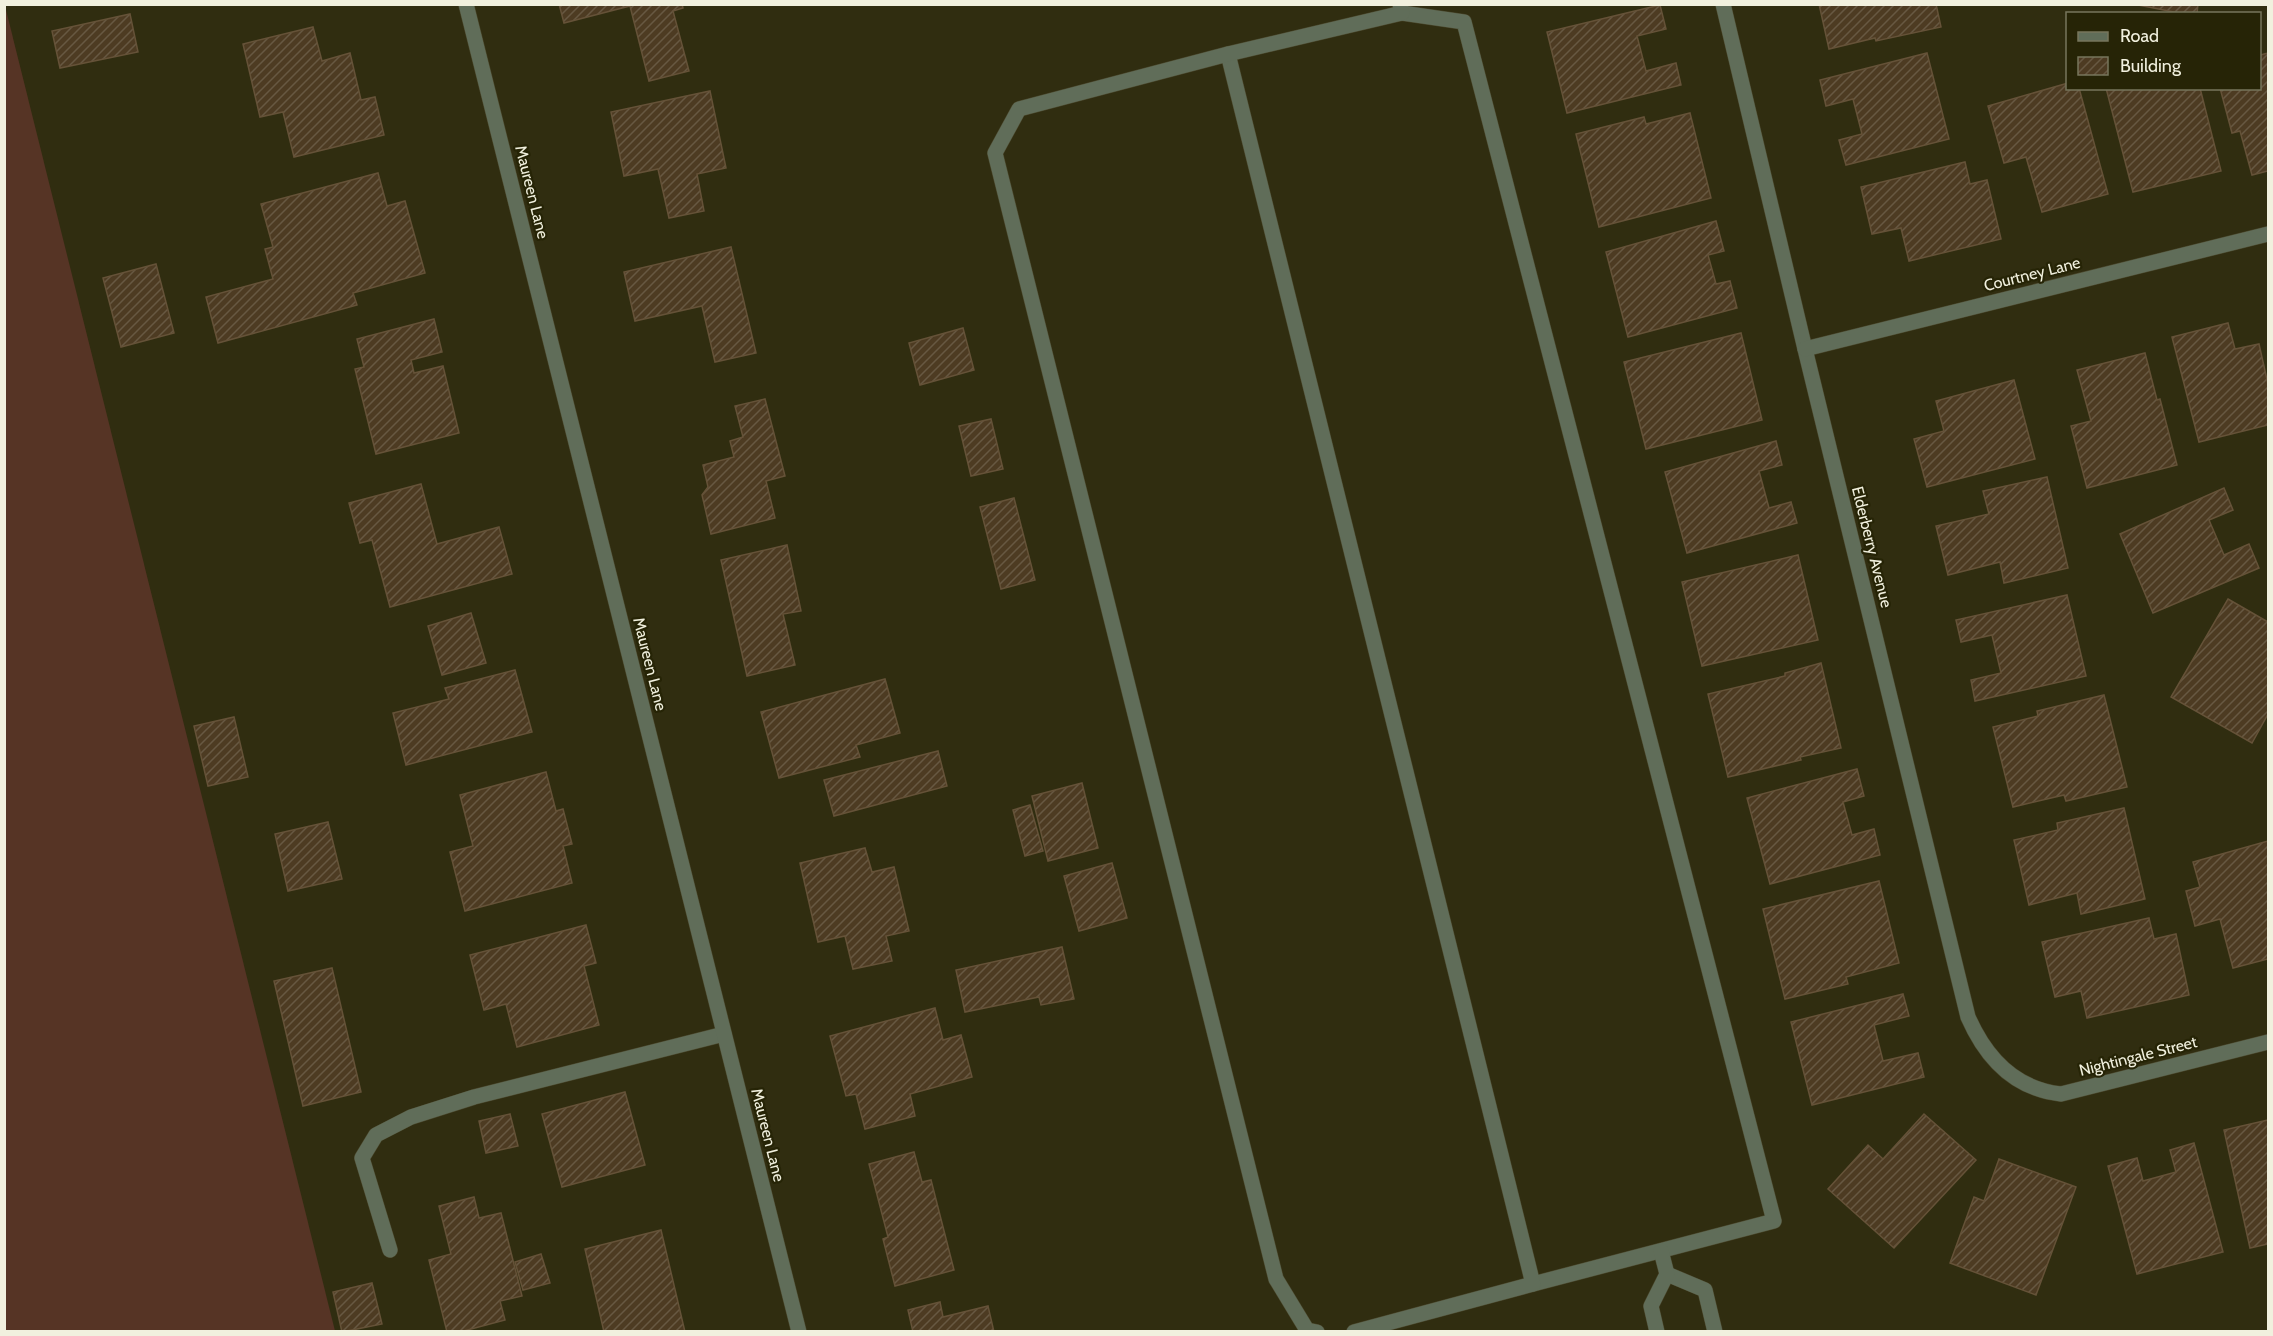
<svg xmlns="http://www.w3.org/2000/svg" width="2273" height="1336" font-family="Cabin,sans-serif">
<defs>
<pattern id="building-hatch" width="6" height="6" patternUnits="userSpaceOnUse" patternTransform="scale(1.5)"><rect width="6" height="6" fill="#4d3b22"/><path d="M-1 1l2-2M0 6l6-6M5 7l2-2" fill="none" stroke="#675842"/></pattern>
</defs>
<rect width="100%" height="100%" fill="#302d10"/>
<polygon fill="#563425" points="5,6 335,1331 5,1331"/>
<g fill="url(#building-hatch)" stroke="#655238" stroke-width="1.5">
<polygon points="559,4 682,4 683,8 673,11 689,71 649,81 630,6 564,23"/>
<polygon points="1819,4 1936,4 1941,27 1876,41 1875,38 1829,49"/>
<polygon points="2133,4 2198,4 2197,14 2184,14"/>
<polygon points="1660,5 1666,29 1637,36 1646,71 1676,63 1681,85 1567,113 1547,32"/>
<polygon points="130,14 138,52 60,68 52,31"/>
<polygon points="313,27 322,61 350,53 361,100 375,97 384,135 294,157 283,112 260,117 243,44"/>
<polygon points="1927,53 1949,139 1846,165 1839,140 1862,134 1853,99 1826,106 1820,80"/>
<polygon points="2268,53 2268,171 2252,175 2240,131 2232,133 2220,88 2260,88 2260,55"/>
<polygon points="2068,83 2068,88 2079,88 2108,194 2042,212 2026,157 2004,163 1988,106"/>
<polygon points="2106,88 2200,88 2221,171 2133,192"/>
<polygon points="710,91 726,168 697,174 704,211 669,218 658,169 624,176 611,112"/>
<polygon points="1690,113 1711,198 1599,227 1576,134 1644,117 1646,124"/>
<polygon points="1965,162 1970,184 1987,180 2001,239 1909,261 1901,228 1872,234 1861,187"/>
<polygon points="378,173 387,206 405,201 425,273 353,293 357,305 218,343 206,297 273,279 265,249 273,247 261,204"/>
<polygon points="1716,221 1724,251 1708,255 1716,284 1730,281 1737,308 1628,337 1606,252"/>
<polygon points="731,247 756,353 715,362 702,306 635,321 624,272"/>
<polygon points="156,264 174,333 121,347 103,278"/>
<polygon points="434,319 442,352 411,360 414,373 443,366 459,433 376,454 355,369 364,367 357,339"/>
<polygon points="2228,323 2235,349 2259,344 2268,384 2268,425 2199,442 2172,337"/>
<polygon points="963,328 974,370 920,385 909,343"/>
<polygon points="1741,333 1762,420 1646,449 1624,362"/>
<polygon points="2145,353 2157,400 2160,399 2177,465 2087,488 2071,426 2091,421 2077,370"/>
<polygon points="2014,380 2035,459 1927,487 1914,439 1944,431 1936,401"/>
<polygon points="765,399 785,476 766,481 775,518 711,534 702,495 708,487 703,465 734,457 730,441 743,437 735,406"/>
<polygon points="991,419 1003,469 971,476 959,426"/>
<polygon points="1776,441 1782,465 1759,471 1769,508 1791,502 1797,523 1687,553 1665,472"/>
<polygon points="2047,477 2068,568 2004,583 2000,562 1948,575 1936,526 1989,514 1983,491"/>
<polygon points="421,484 437,544 499,527 512,574 390,607 372,540 360,543 349,503"/>
<polygon points="2224,488 2233,510 2209,520 2224,555 2249,544 2259,568 2153,613 2120,534"/>
<polygon points="1014,498 1035,580 1001,589 980,507"/>
<polygon points="787,545 801,611 783,614 795,665 747,676 721,560"/>
<polygon points="1798,555 1818,640 1702,666 1682,582"/>
<polygon points="2067,595 2086,676 1975,701 1971,680 2001,673 1992,635 1961,642 1956,620"/>
<polygon points="2228,599 2268,622 2268,714 2252,743 2171,697"/>
<polygon points="471,613 486,663 442,675 428,626"/>
<polygon points="1821,663 1841,748 1800,757 1801,760 1728,777 1708,694 1785,676 1785,673"/>
<polygon points="515,670 532,732 406,765 393,713 449,699 445,688"/>
<polygon points="885,679 900,733 856,745 860,757 779,778 761,712"/>
<polygon points="2104,695 2127,787 2066,801 2064,795 2013,807 1993,727 2038,716 2037,711"/>
<polygon points="234,717 248,777 208,786 194,726"/>
<polygon points="938,751 947,786 834,816 824,780"/>
<polygon points="1857,769 1864,796 1843,802 1852,835 1874,829 1880,855 1770,884 1747,798"/>
<polygon points="546,772 556,811 563,809 572,844 563,846 572,883 465,911 450,852 473,846 460,795"/>
<polygon points="1082,783 1098,848 1048,861 1032,796"/>
<polygon points="1030,805 1043,851 1025,856 1013,810"/>
<polygon points="2124,808 2145,899 2081,914 2077,893 2029,905 2014,840 2058,830 2057,823"/>
<polygon points="328,822 342,879 288,891 275,834"/>
<polygon points="2268,841 2268,959 2233,968 2220,919 2195,926 2186,891 2200,887 2193,862"/>
<polygon points="865,848 872,872 894,867 909,931 886,936 892,961 853,969 845,936 818,942 800,863"/>
<polygon points="1112,863 1127,918 1079,931 1064,876"/>
<polygon points="1879,881 1899,963 1846,977 1848,984 1785,999 1763,909"/>
<polygon points="2149,918 2154,939 2176,934 2189,995 2087,1018 2081,991 2055,997 2042,942"/>
<polygon points="586,925 596,963 584,966 599,1025 517,1047 506,1004 484,1010 470,955"/>
<polygon points="1062,947 1074,999 1041,1005 1039,997 965,1012 956,970"/>
<polygon points="332,968 361,1092 303,1106 274,981"/>
<polygon points="1903,994 1909,1016 1874,1025 1883,1061 1918,1053 1924,1077 1812,1105 1791,1022"/>
<polygon points="935,1008 943,1040 961,1035 972,1077 910,1094 915,1116 865,1129 856,1094 846,1096 830,1036"/>
<polygon points="625,1092 645,1165 562,1187 542,1114"/>
<polygon points="510,1114 518,1146 486,1153 479,1121"/>
<polygon points="1924,1114 1976,1160 1894,1248 1828,1189 1868,1145 1883,1159"/>
<polygon points="2268,1120 2268,1244 2250,1248 2224,1130"/>
<polygon points="2194,1143 2223,1252 2137,1274 2108,1166 2137,1158 2143,1181 2176,1172 2170,1150"/>
<polygon points="914,1152 922,1182 931,1180 954,1270 895,1286 883,1239 888,1237 869,1164"/>
<polygon points="1999,1159 2076,1187 2036,1295 1950,1263 1974,1197 1984,1201"/>
<polygon points="474,1197 479,1218 501,1213 522,1296 500,1301 505,1320 460,1332 447,1332 429,1260 451,1254 439,1206"/>
<polygon points="661,1230 685,1332 604,1332 585,1249"/>
<polygon points="541,1254 550,1283 523,1290 515,1262"/>
<polygon points="372,1283 382,1324 342,1332 333,1292"/>
<polygon points="940,1302 943,1317 988,1306 994,1332 913,1332 908,1310"/>
</g>
<g fill="none" stroke-linecap="round" stroke-linejoin="round">
<defs>
<polyline id="lane" points="390,1250 362,1158 376,1135 411,1117 474,1097 724,1034"/>
<g id="street">
<polyline points="466,4 799,1332"/>
<polyline points="1400,4 1402,13 1464,22 1774,1221 1533,1284"/>
<path d="M1723 4 1805 349 1968 1017C1986 1058 2015 1089 2061 1094L2268 1042"/>
<polyline points="1228,54 1533,1284 1354,1332"/>
<polyline points="1805,349 2268,234"/>
<polyline points="1667,1274 1705,1290 1715,1332"/>
<polyline points="1317,1332 1307,1330 1276,1279 995,153 1019,109 1228,54 1402,13"/>
<polyline points="1657,1332 1651,1306 1667,1274 1661,1251"/>
</g>
</defs>
<use href="#lane" stroke="#4b482d" stroke-width="16"/>
<use href="#street" stroke="#4b482d" stroke-width="16"/>
<use href="#lane" stroke="#606d59" stroke-width="15"/>
<use href="#street" stroke="#606d59" stroke-width="15"/>
</g>
<g text-anchor="middle" dominant-baseline="central" stroke-width="4.5" stroke-linejoin="round" paint-order="stroke">
<g font-size="16" fill="#f1f0de" stroke="#262406">
<text transform="translate(532 192) rotate(76)">Maureen Lane</text>
<text transform="translate(2032 274) rotate(-14)">Courtney Lane</text>
<text transform="translate(1872 547) rotate(76)">Elderberry Avenue</text>
<text transform="translate(650 664) rotate(76)">Maureen Lane</text>
<text transform="translate(2138 1056) rotate(-14)">Nightingale Street</text>
<text transform="translate(768 1135) rotate(76)">Maureen Lane</text>
</g>
</g>
<rect width="2273" height="1336" fill="none" stroke="#f1f0de" stroke-width="12"/>
<rect x="2066" y="12" width="195" height="78" fill="#262406" stroke="#77765c" stroke-width="1.5"/>
<rect x="2078" y="32" width="30" height="9" fill="#606d59" stroke="#77765c" stroke-width="1.5"/>
<text x="2120" y="42" font-size="18" fill="#f1f0de">Road</text>
<rect x="2078" y="57" width="30" height="18" fill="url(#building-hatch)" stroke="#77765c" stroke-width="1.5"/>
<text x="2120" y="72" font-size="18" fill="#f1f0de">Building</text>
</svg>
